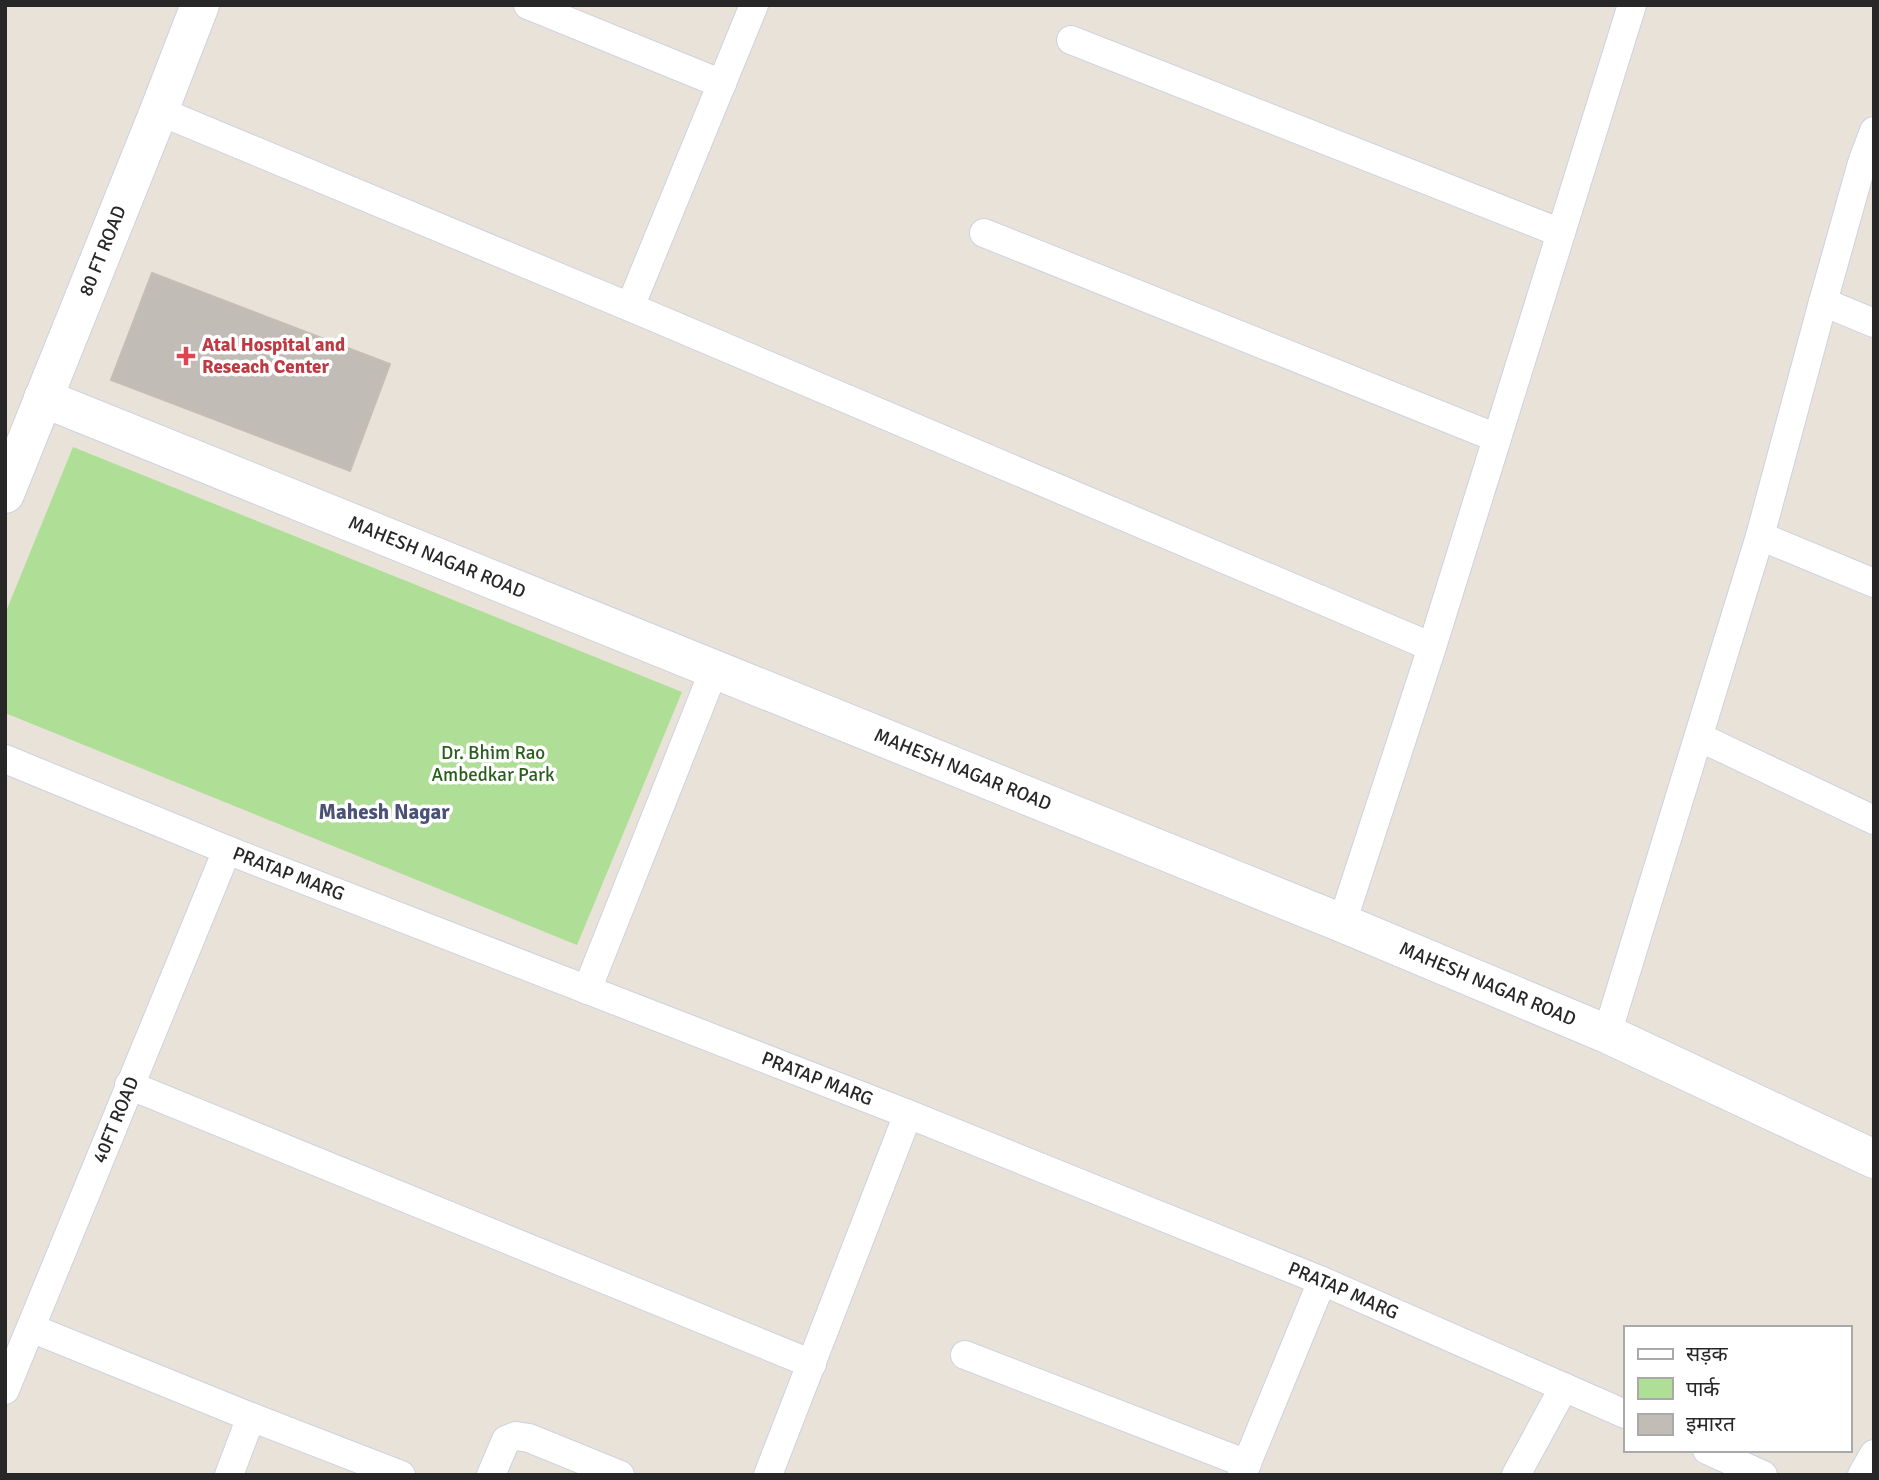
<svg xmlns="http://www.w3.org/2000/svg" width="1879" height="1480" font-family="Signika,'Noto Sans Devanagari',sans-serif">
<rect width="100%" height="100%" fill="#e9e2d9"/>
<polygon fill="#afde97" points="73,447 682,692 577,945 5,713 5,614"/>
<polygon fill="#c1bcb6" stroke="#c4beb3" stroke-width="2" points="152,273 390,364 350,471 111,380"/>
<g fill="none" stroke-linecap="round" stroke-linejoin="round">
<defs>
<g id="street">
<polyline points="528,5 722,84"/>
<polyline points="1071,40 1561,233"/>
<polyline points="159,111 630,307 1432,647"/>
<polyline points="984,233 1497,438"/>
<polyline points="1823,302 1874,323"/>
<polyline points="630,307 754,5"/>
<polyline points="1760,536 1874,583"/>
<polyline points="1699,737 1874,820"/>
<path id="s1" d="M5 759 227 850 908 1114 1322 1281 1625 1414"/>
<polyline points="1342,923 1432,647 1632,5"/>
<polyline points="587,990 714,670"/>
<polyline points="1607,1034 1760,536 1823,302 1862,163 1874,131"/>
<polyline points="129,1085 812,1364"/>
<polyline points="31,1328 251,1417 401,1475"/>
<polyline points="965,1355 1247,1464"/>
<path id="s2" d="M5 1390 227 850"/>
<polyline points="1707,1450 1763,1475"/>
<polyline points="229,1475 251,1417"/>
<polyline points="491,1475 506,1440 516,1436 529,1438 620,1475"/>
<polyline points="768,1475 908,1114"/>
<polyline points="1242,1475 1322,1281"/>
<polyline points="1516,1475 1564,1387"/>
<polyline points="1862,1475 1874,1454"/>
</g>
<g id="secondary">
<path id="s3" d="M43 398 1342 923 1607 1034 1874 1159"/>
<path id="s4" d="M5 494 159 111 200 5"/>
</g>
</defs>
<use href="#street" stroke="#ced1e0" stroke-width="30"/>
<use href="#secondary" stroke="#ced1e0" stroke-width="40"/>
<use href="#street" stroke="#fff" stroke-width="28"/>
<use href="#secondary" stroke="#fff" stroke-width="38"/>
</g>
<path fill="#e0444e" stroke="#fff" stroke-width="2.5" d="M182.5 345.5h7v7h7v7h-7v7h-7v-7h-7v-7h7z"/>
<g text-anchor="middle" dominant-baseline="central" stroke-width="7" stroke-linejoin="round" paint-order="stroke">
<g font-size="19" fill="#272727" stroke="#fff">
<text stroke="none"><textPath href="#s4" startOffset="262">80 FT ROAD</textPath></text>
<text stroke="none"><textPath href="#s3" startOffset="425">MAHESH NAGAR ROAD</textPath></text>
<text stroke="none"><textPath href="#s3" startOffset="992">MAHESH NAGAR ROAD</textPath></text>
<text stroke="none"><textPath href="#s1" startOffset="306">PRATAP MARG</textPath></text>
<text stroke="none"><textPath href="#s3" startOffset="1559">MAHESH NAGAR ROAD</textPath></text>
<text stroke="none"><textPath href="#s1" startOffset="873">PRATAP MARG</textPath></text>
<text stroke="none"><textPath href="#s2" startOffset="292">40FT ROAD</textPath></text>
<text stroke="none"><textPath href="#s1" startOffset="1440">PRATAP MARG</textPath></text>
</g>
<g font-size="19" font-weight="bold" fill="#be3a42" stroke="#fff" text-anchor="start">
<text x="202" y="345">Atal Hospital and<tspan x="202" dy="22">Reseach Center</tspan></text>
</g>
<g font-size="19" fill="#2a5e1c" stroke="#fff">
<text x="493" y="753">Dr. Bhim Rao<tspan x="493" dy="22">Ambedkar Park</tspan></text>
</g>
<g font-size="21" font-weight="bold" fill="#4a5275" stroke="#fff">
<text x="384" y="812">Mahesh Nagar</text>
</g>
</g>
<rect width="1879" height="1480" fill="none" stroke="#272727" stroke-width="14"/>
<rect x="1624" y="1326" width="228" height="126" fill="#ffffff" stroke="#a9a9a9" stroke-width="2"/>
<rect x="1638" y="1349" width="35" height="10" fill="#ffffff" stroke="#a9a9a9" stroke-width="2"/>
<text x="1686" y="1361" font-size="21" fill="#272727">सड़क</text>
<rect x="1638" y="1378" width="35" height="21" fill="#afde97" stroke="#a9a9a9" stroke-width="2"/>
<text x="1686" y="1396" font-size="21" fill="#272727">पार्क</text>
<rect x="1638" y="1414" width="35" height="21" fill="#c1bcb6" stroke="#a9a9a9" stroke-width="2"/>
<text x="1686" y="1431" font-size="21" fill="#272727">इमारत</text>
</svg>
